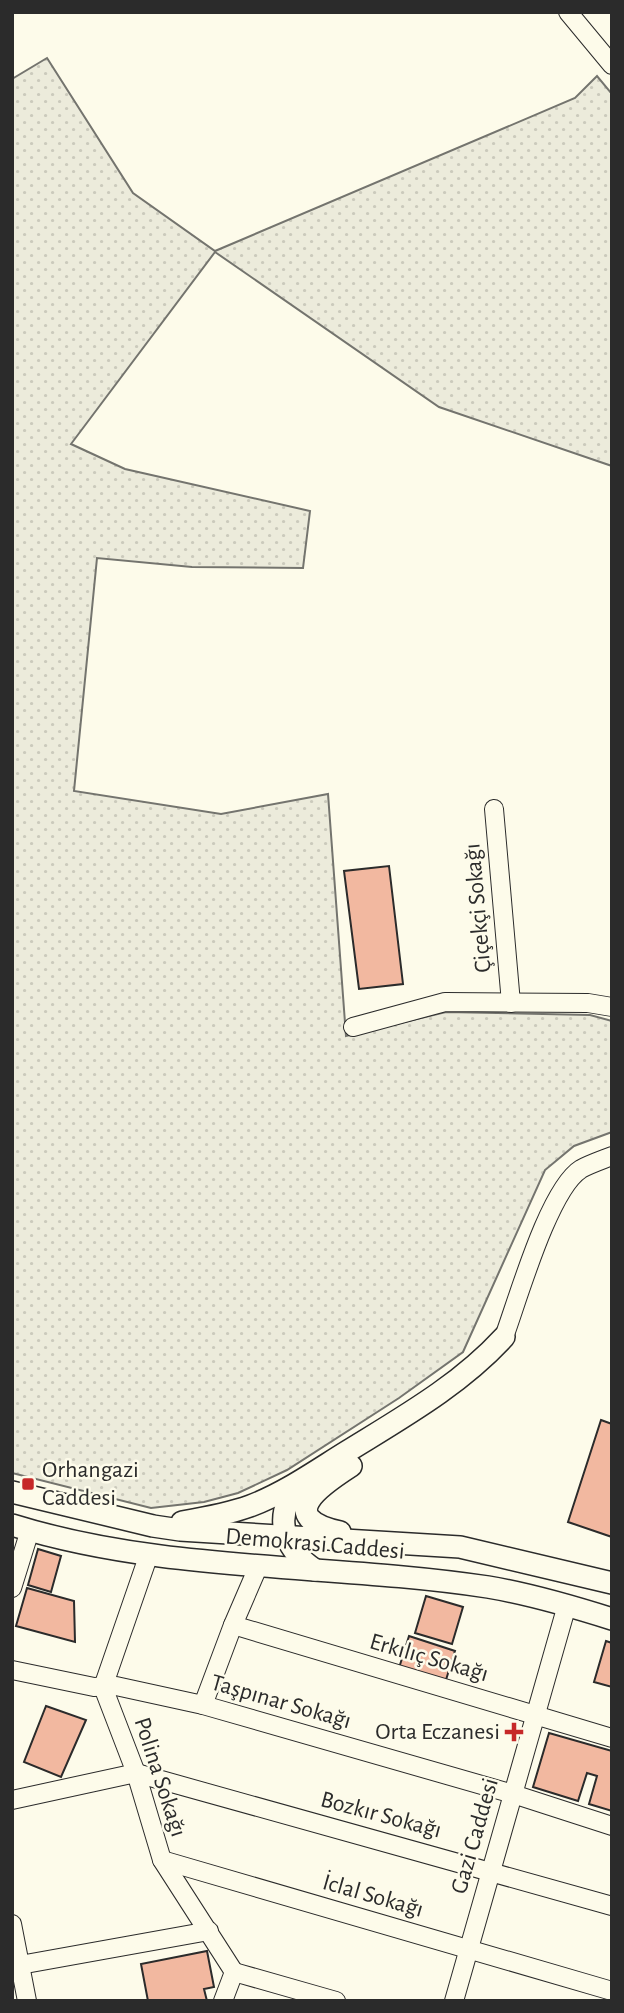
<svg xmlns="http://www.w3.org/2000/svg" width="624" height="2013" font-family="'Alegreya Sans',sans-serif">
<defs>
<pattern id="grass-dots" width="8" height="8" patternUnits="userSpaceOnUse" patternTransform="scale(1.75)"><rect width="8" height="8" fill="#ecebdb"/><path d="M2 2h.1M6 6h.1" fill="none" stroke="#cbcabc" stroke-width="1.8" stroke-linecap="round"/></pattern>
</defs>
<rect width="100%" height="100%" fill="#fdfbea"/>
<polygon fill="url(#grass-dots)" stroke="#74746e" stroke-width="2" points="47,58 133,193 215,251 575,98 597,76 612,94 612,466 439,407 215,252 71,444 125,469 310,511 303,568 192,567 97,558 74,791 221,814 328,794 346,1036 446,1012 590,1015 612,1021 612,1132 574,1146 545,1170 463,1352 399,1398 287,1470 238,1493 204,1502 151,1508 12,1473 12,79"/>
<g fill="#f2b8a0" stroke="#2b2b2b" stroke-width="2">
<polygon points="389,866 403,984 359,989 344,871"/>
<polygon points="601,1420 612,1424 612,1537 568,1522"/>
<polygon points="38,1549 61,1556 51,1592 28,1585"/>
<polygon points="27,1588 74,1601 75,1642 16,1626"/>
<polygon points="426,1596 463,1607 452,1644 415,1633"/>
<polygon points="409,1636 455,1651 445,1683 399,1668"/>
<polygon points="606,1641 612,1643 612,1687 594,1682"/>
<polygon points="46,1706 86,1720 61,1777 24,1762"/>
<polygon points="549,1733 612,1751 612,1811 589,1804 597,1776 587,1773 578,1801 533,1787"/>
<polygon points="207,1951 214,1987 204,1989 207,2001 148,2001 141,1964"/>
</g>
<g fill="none" stroke-linecap="round" stroke-linejoin="round">
<defs>
<g id="minor">
<polyline points="568,12 612,65"/>
<polyline points="494,809 511,1003"/>
<polyline points="353,1027 445,1002 588,1003 612,1007"/>
<path d="M504 1337C518 1299 549 1189 581 1169 590 1164 602 1160 612 1156"/>
<polyline points="149,1554 103,1687 136,1773 162,1860 234,1972 223,2001"/>
<polyline points="12,1588 30,1530"/>
<polyline points="233,1625 612,1738"/>
<polyline points="12,1670 94,1687 116,1686 203,1705 513,1794 612,1826"/>
<polyline points="203,1705 233,1625 258,1567"/>
<polyline points="12,1800 136,1773 612,1906"/>
<polyline points="162,1860 612,1991"/>
<polyline points="12,1924 27,2001"/>
<polyline points="20,1965 209,1931"/>
<polyline points="234,1972 336,2001"/>
<polyline points="454,2001 567,1605"/>
</g>
<g id="major">
<path d="M301 1484C271 1514 283 1548 315 1570"/>
<polyline points="12,1492 153,1526 180,1530 460,1547 612,1583"/>
<path d="M182 1522C205 1518 228 1514 250 1506 285 1493 317 1470 348 1451 403 1417 460 1385 504 1337"/>
<path d="M12 1525C166 1573 330 1563 488 1587 530 1594 571 1606 612 1619"/>
<path d="M340 1532C274 1517 320 1486 351 1466"/>
</g>
</defs>
<use href="#minor" stroke="#2b2b2b" stroke-width="20"/>
<use href="#major" stroke="#2b2b2b" stroke-width="24"/>
<use href="#minor" stroke="#fdfbea" stroke-width="18"/>
<use href="#major" stroke="#fdfbea" stroke-width="21"/>
</g>
<g fill="#c62828" stroke="#fdfbea" stroke-width="2.5">
<rect x="21" y="1477" width="14" height="14" rx="3.5"/>
<path d="M510.5 1721.5h7v7h7v7h-7v7h-7v-7h-7v-7h7z"/>
</g>
<g text-anchor="middle" dominant-baseline="central" stroke-width="5" stroke-linejoin="round" paint-order="stroke">
<g font-size="24" fill="#2b2b2b" stroke="#fdfbea">
<text transform="translate(478 908) rotate(-95)">Çiçekçi Sokağı</text>
<text transform="translate(315 1544) rotate(5)">Demokrasi Caddesi</text>
<text transform="translate(429 1658) rotate(16)">Erkılıç Sokağı</text>
<text transform="translate(281 1702) rotate(16)">Taşpınar Sokağı</text>
<text transform="translate(160 1777) rotate(72)">Polina Sokağı</text>
<text transform="translate(381 1815) rotate(15)">Bozkır Sokağı</text>
<text transform="translate(475 1836) rotate(-74)">Gazi Caddesi</text>
<text transform="translate(373 1896) rotate(16)">İclal Sokağı</text>
</g>
<g font-size="24" fill="#2b2b2b" stroke="#fdfbea" text-anchor="start">
<text x="42" y="1470">Orhangazi<tspan x="42" dy="28">Caddesi</tspan></text>
<text x="500" y="1732" text-anchor="end">Orta Eczanesi</text>
</g>
</g>
<rect width="624" height="2013" fill="none" stroke="#2b2b2b" stroke-width="28"/>
</svg>
